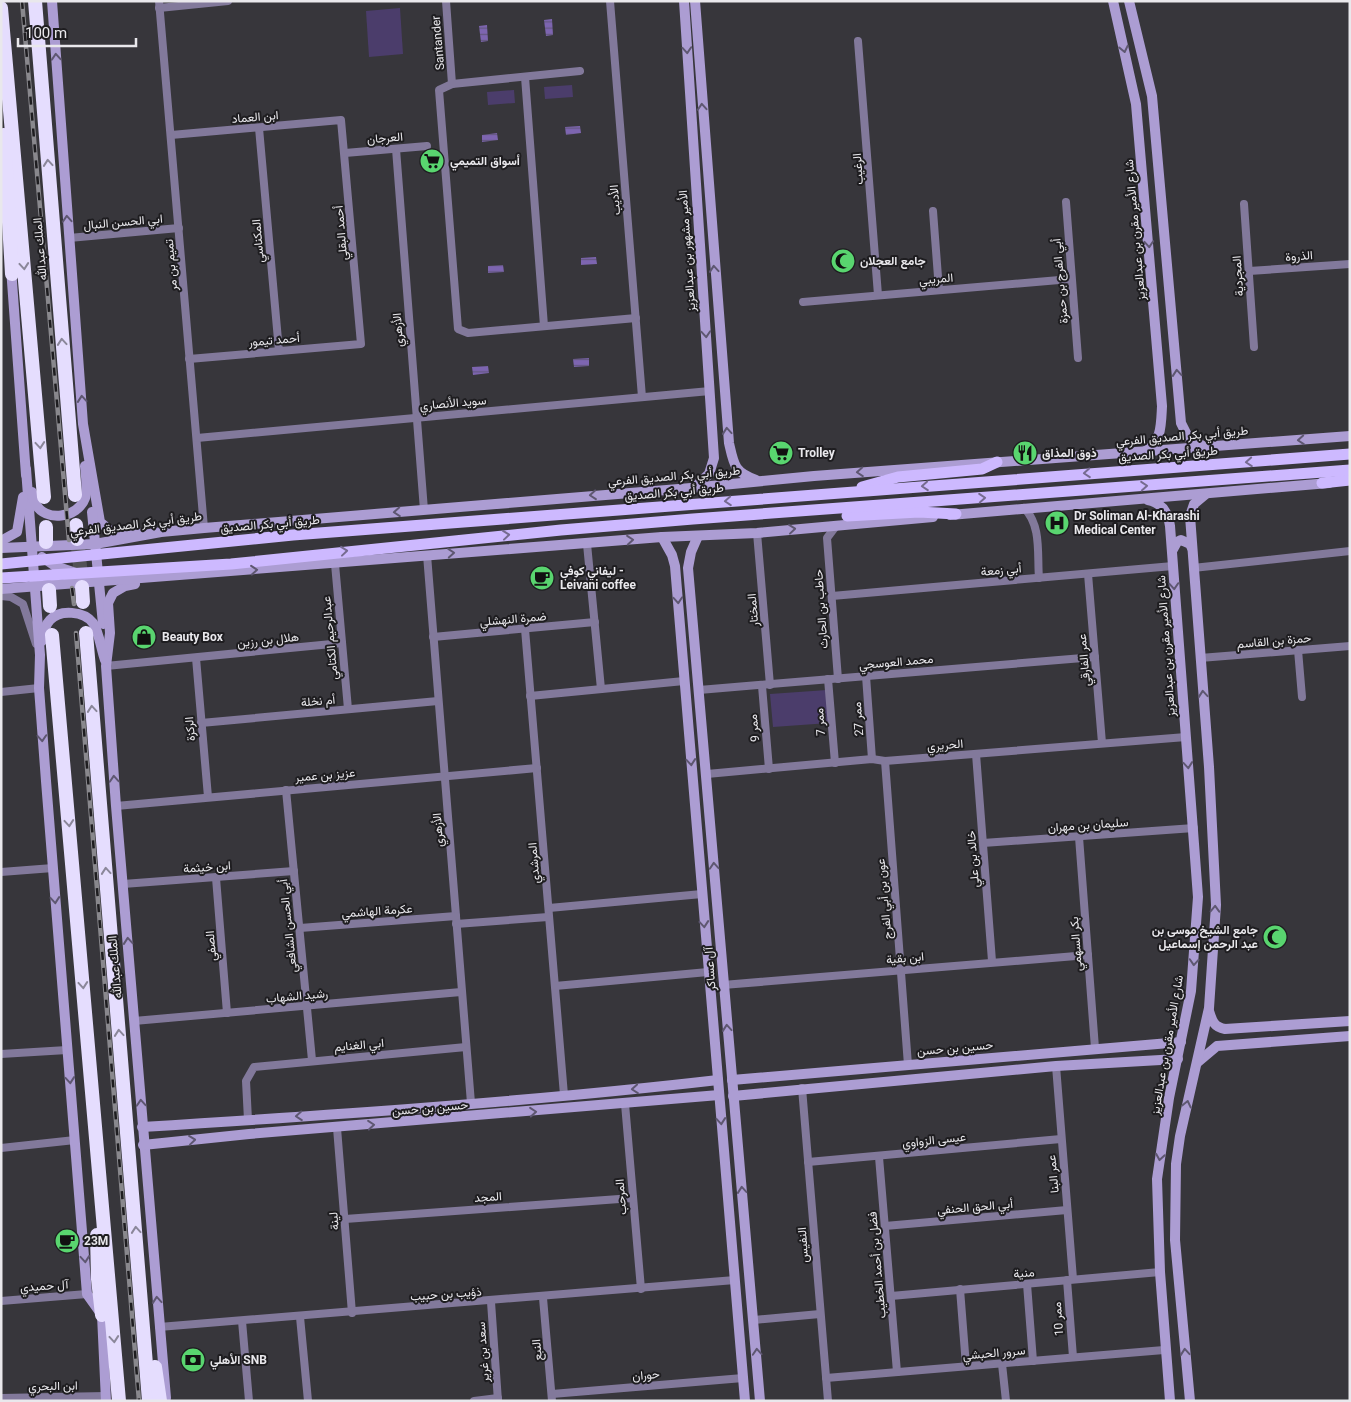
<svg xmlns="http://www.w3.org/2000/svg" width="1351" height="1402" font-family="Roboto,Vazirmatn,sans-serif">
<defs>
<pattern id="water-rules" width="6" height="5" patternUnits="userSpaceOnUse" patternTransform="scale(1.25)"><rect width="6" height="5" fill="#7d65b0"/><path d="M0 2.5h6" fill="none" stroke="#645781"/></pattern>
</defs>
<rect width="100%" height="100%" fill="#37363b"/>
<g fill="#4b3d6b">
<polygon points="400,8 403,54 369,57 366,11"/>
<polygon points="572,85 573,97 545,99 544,87"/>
<polygon points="514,90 515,103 488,105 487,92"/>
<polygon points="827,690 829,723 773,727 770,694"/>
</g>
<g fill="url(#water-rules)">
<polygon points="552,19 553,35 546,36 544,20"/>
<polygon points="487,25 488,41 481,42 479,26"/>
<polygon points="580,126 581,133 566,135 565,127"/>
<polygon points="497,133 498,140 482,142 482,135"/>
<polygon points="596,257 597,264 581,265 581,258"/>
<polygon points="503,265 504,272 488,273 488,266"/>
<polygon points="589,358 589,366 574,367 573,359"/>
<polygon points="488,366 489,373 473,375 472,367"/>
</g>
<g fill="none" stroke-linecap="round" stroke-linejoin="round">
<polyline stroke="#525156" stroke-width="14" stroke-dasharray="14 7" stroke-linecap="butt" points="77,539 82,584"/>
<g stroke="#82799b" stroke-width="8">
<polyline points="159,1 204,528"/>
<polyline points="446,1 452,84"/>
<polyline points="610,1 642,397"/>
<polyline points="159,8 228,1"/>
<polyline points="858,41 878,295"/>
<polyline points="580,71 452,84 439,90 458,329 468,333 636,318"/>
<polyline points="525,77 544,326"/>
<polyline points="259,128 279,351"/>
<polyline points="171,135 341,120 361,344 189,359"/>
<polyline points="396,149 424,510"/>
<polyline points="345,153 427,146"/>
<polyline points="1066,202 1078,358"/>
<polyline points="1244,204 1254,347"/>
<polyline points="933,211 939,290"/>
<polyline points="69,238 179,228"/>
<polyline points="1249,271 1350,264"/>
<polyline points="803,302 1071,279"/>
<polyline points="197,438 710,391"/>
<path d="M1024 508C1042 525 1037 556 1039 578"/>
<polyline points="836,526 827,538 838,679"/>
<polyline points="757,533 770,685"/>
<polyline points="587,544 601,689"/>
<polyline points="427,555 471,1103"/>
<polyline points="335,564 348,709"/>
<polyline points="1193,568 1350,551"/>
<polyline points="1088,574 1102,743"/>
<polyline points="1,596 11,597 23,604 36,644"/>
<polyline points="832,596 1173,566"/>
<polyline points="525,629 564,1095"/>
<polyline points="433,637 595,622"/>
<polyline points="1298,650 1302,697"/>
<polyline points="196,658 208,797"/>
<polyline points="1200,658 1350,646"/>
<polyline points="106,666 342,643"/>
<polyline points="866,676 872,759"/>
<polyline points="828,679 835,763"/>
<polyline points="762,686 769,769"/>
<polyline points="699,690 1095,657"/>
<polyline points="1,692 39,688"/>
<polyline points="530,696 684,681"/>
<polyline points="201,723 438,701"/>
<polyline points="976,754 992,961"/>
<polyline points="885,761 908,1065"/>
<polyline points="707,774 872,759 885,761 1186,737"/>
<polyline points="286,790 312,1060"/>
<polyline points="116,806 537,768"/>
<polyline points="1079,837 1095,1048"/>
<polyline points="983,843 1194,828"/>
<polyline points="1,872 53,868"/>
<polyline points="216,878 227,1013"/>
<polyline points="123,884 294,871"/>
<polyline points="549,908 702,894"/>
<polyline points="456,924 548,917"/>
<polyline points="300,928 456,916"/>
<polyline points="723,985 1088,955"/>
<polyline points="555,986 708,972"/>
<polyline points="134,1021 461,992"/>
<polyline points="1,1054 67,1050"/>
<polyline points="1056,1066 1073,1279"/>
<polyline points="802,1088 828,1401"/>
<polyline points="625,1104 641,1289"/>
<polyline points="248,1120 246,1081 254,1067 466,1047"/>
<polyline points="337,1128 352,1313"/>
<polyline points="1,1148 75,1140"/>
<polyline points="879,1157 897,1372"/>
<polyline points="808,1162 1061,1139"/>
<polyline points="345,1219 633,1198"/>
<polyline points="885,1226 1067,1210"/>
<polyline points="1067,1280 1073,1357"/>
<polyline points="1027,1284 1033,1361"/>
<polyline points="960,1289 966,1366"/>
<polyline points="891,1296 1160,1272"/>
<polyline points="543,1298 552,1401"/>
<polyline points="1,1301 87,1294"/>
<polyline points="491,1302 498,1401"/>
<polyline points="300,1317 308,1401"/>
<polyline points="754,1320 820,1314"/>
<polyline points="242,1321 249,1401"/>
<polyline points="159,1327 735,1280"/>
<polyline points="1002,1364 1006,1401"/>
<polyline points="826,1378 1164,1350"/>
<polyline points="552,1394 743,1378"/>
<polyline points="1,1398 106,1396"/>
<polyline points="474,1401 498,1398"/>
</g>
<g stroke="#ac9dd3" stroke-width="10">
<polyline points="52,1 83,424 100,522 111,531 137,532"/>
<polyline points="684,1 714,458 709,474 695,487"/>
<path d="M695 1 729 443C734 465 734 472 756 480"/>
<path d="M1113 1 1136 104 1162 406C1161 424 1162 443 1144 452"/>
<polyline points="1129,1 1152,96 1181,423 1188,437 1203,446"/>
<polyline points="11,268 26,475"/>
<polyline points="26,469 40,655 39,688 46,781 87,1294 102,1315 106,1401"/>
<path d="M32 492C33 495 33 500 35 503 45 523 78 518 85 498 88 489 86 476 85 466"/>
<path d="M1148 500C1162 503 1168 512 1170 526L1198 897 1191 991 1169 1098 1157 1179 1160 1272 1170 1401"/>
<polyline points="92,512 103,624"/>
<polyline points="950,515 1329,483"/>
<polyline points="698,536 691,552 688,568 760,1401"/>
<polyline points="662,537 672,555 675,566 745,1401"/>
<polyline points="1,541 17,532 23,497"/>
<polyline points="1,548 95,544 161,532 204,528 691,488 814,476 1350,436"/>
<polyline points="1172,551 1177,542 1181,540 1190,544 1192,548"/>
<polyline points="42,557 55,566 76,573"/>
<polyline points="135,584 125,586 113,593 108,603 110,633 106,666 116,806 166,1398"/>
<polyline points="1,589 662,537 757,533 933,517"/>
<path d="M42 641C43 634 45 625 50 620 60 609 84 611 93 623 99 632 101 649 105 660"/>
<path d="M1209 1011C1212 1021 1214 1027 1225 1029L1350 1021"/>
<polyline points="1198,1062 1217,1046 1350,1036"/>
<polyline points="732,1080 1181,1042"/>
<polyline points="733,1096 1056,1066 1178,1059"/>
<path d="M142 1127C334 1115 527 1102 718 1080"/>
<polyline points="143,1145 249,1134 719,1095"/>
<polyline points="1190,1401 1175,1240 1176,1164 1180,1136 1209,1008 1216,905 1209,767 1190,516 1194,504 1206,494"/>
</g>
<g stroke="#cdb9ff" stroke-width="11">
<polyline points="1322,483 1350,480"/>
<polyline points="862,487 898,477 982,469 997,462"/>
<polyline points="847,516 919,512 956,514"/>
<polyline points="1,564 293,535 1350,454"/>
<polyline points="1,578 231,564 561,530 693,519 1350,470"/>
</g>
<g stroke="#e5ddfe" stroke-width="14">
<polyline points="35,1 75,495"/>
<polyline points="1,8 44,497"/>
<polyline points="4,135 12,274"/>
<polyline points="76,525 77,539"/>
<polyline points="46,542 46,527"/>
<polyline points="82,587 83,602"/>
<polyline points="49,590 50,606"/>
<polyline points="86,633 149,1401"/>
<polyline points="52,635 119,1401"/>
<polyline points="97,1235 98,1279 102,1315"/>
<polyline points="155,1367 160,1401"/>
</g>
<defs>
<g id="rail">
<polyline points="22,1 69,540"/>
<polyline points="72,588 74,604"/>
<polyline points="76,633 139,1401"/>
</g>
</defs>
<use href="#rail" stroke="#89888d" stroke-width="4.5"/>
<use href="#rail" stroke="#1e1d20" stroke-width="2.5" stroke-dasharray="8" stroke-linecap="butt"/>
</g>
<defs><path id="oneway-chevron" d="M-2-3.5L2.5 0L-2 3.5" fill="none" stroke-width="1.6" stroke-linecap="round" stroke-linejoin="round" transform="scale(1.25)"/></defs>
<g stroke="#5e5771">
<use href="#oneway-chevron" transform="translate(1124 49) rotate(78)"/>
<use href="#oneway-chevron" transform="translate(687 50) rotate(86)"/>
<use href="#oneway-chevron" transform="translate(56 57) rotate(-94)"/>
<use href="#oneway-chevron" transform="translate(702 107) rotate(-94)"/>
<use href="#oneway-chevron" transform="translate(67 219) rotate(-94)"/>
<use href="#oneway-chevron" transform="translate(1149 244) rotate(86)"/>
<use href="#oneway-chevron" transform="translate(714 269) rotate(-95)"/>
<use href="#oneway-chevron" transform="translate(706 334) rotate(86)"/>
<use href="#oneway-chevron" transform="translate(1177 373) rotate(-95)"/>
<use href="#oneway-chevron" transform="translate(82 399) rotate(-95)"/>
<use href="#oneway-chevron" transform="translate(727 431) rotate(-95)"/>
<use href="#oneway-chevron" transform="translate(1301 440) rotate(176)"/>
<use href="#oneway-chevron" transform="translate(860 472) rotate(176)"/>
<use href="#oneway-chevron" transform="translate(593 495) rotate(175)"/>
<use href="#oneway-chevron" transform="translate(397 512) rotate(176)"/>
<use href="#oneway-chevron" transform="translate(792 529) rotate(-6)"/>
<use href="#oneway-chevron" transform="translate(630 540) rotate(-5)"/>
<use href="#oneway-chevron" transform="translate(451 553) rotate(-4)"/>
<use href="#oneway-chevron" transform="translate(254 570) rotate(-5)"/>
<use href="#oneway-chevron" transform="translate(1174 586) rotate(86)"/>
<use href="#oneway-chevron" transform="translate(678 600) rotate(86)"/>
<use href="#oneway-chevron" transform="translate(1203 694) rotate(-95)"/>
<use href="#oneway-chevron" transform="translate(42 738) rotate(86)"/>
<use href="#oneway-chevron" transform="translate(691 762) rotate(85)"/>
<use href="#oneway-chevron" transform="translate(1188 765) rotate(85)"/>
<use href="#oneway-chevron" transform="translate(114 779) rotate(-94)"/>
<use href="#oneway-chevron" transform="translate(714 866) rotate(-94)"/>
<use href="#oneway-chevron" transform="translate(55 900) rotate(85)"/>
<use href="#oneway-chevron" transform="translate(1215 909) rotate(-88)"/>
<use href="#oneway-chevron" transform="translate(704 924) rotate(85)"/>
<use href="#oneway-chevron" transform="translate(128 941) rotate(-95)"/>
<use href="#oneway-chevron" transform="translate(1194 962) rotate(94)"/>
<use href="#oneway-chevron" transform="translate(727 1028) rotate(-95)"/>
<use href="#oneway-chevron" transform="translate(70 1080) rotate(85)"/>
<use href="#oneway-chevron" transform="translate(635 1089) rotate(175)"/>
<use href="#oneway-chevron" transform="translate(141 1103) rotate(-94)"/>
<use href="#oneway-chevron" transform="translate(1187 1104) rotate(-77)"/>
<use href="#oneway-chevron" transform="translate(533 1112) rotate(-5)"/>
<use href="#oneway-chevron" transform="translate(299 1116) rotate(176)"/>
<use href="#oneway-chevron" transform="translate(721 1121) rotate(85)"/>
<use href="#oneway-chevron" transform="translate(371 1125) rotate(-5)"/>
<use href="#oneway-chevron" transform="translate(192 1140) rotate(-6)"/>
<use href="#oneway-chevron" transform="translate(1160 1157) rotate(99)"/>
<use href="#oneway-chevron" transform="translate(742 1190) rotate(-95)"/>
<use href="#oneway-chevron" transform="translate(85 1259) rotate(85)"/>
<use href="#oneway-chevron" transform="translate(157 1300) rotate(-95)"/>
<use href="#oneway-chevron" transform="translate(757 1352) rotate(-94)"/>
<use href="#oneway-chevron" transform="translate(1185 1352) rotate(-95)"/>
</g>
<g stroke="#8b879a">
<use href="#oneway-chevron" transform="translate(48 163) rotate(-95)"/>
<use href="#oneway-chevron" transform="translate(24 266) rotate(85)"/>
<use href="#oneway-chevron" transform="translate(62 342) rotate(-95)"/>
<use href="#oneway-chevron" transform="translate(40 445) rotate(85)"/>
<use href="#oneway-chevron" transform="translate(92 709) rotate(-95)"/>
<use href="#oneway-chevron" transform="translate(69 823) rotate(85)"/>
<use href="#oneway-chevron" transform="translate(106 871) rotate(-95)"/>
<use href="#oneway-chevron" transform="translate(83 985) rotate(85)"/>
<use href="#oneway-chevron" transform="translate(119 1033) rotate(-95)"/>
<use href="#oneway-chevron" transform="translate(136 1230) rotate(-95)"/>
<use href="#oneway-chevron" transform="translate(114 1339) rotate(85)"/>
</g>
<g stroke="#766b90">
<use href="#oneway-chevron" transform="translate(1249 462) rotate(176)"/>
<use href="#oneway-chevron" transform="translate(1087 473) rotate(176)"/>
<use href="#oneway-chevron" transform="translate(925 486) rotate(176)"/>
<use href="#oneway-chevron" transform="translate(1144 486) rotate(-4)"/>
<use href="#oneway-chevron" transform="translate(982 498) rotate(-4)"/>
<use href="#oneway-chevron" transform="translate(728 501) rotate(176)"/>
<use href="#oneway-chevron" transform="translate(506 535) rotate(-6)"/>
<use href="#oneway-chevron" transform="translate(344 551) rotate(-6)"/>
</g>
<defs>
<symbol id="supermarket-disc" viewBox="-11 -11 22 22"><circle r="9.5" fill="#59d56f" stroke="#1e1d20"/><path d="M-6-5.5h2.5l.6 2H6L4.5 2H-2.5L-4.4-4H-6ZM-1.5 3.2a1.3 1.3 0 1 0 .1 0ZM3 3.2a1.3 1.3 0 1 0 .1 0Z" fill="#111"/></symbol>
<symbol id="mosque-disc" viewBox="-11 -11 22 22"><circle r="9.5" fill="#59d56f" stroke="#1e1d20"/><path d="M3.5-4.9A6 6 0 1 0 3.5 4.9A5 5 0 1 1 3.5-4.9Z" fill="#111"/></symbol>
<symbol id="restaurant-disc" viewBox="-11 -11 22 22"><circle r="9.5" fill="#59d56f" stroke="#1e1d20"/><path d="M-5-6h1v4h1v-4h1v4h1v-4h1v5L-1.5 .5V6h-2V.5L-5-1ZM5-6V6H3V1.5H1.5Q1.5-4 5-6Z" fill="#111"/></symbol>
<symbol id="hospital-disc" viewBox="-11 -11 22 22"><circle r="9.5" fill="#59d56f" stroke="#1e1d20"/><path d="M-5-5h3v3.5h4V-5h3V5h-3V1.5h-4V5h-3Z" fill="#111"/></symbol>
<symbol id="cafe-disc" viewBox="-11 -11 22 22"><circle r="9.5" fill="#59d56f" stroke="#1e1d20"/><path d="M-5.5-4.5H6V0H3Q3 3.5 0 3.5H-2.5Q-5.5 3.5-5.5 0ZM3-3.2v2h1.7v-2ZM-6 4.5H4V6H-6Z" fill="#111"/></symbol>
<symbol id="shop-disc" viewBox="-11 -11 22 22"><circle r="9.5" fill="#59d56f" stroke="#1e1d20"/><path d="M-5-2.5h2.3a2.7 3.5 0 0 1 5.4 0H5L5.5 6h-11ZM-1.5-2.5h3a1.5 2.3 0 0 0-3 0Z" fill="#111"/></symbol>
<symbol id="bank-disc" viewBox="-11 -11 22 22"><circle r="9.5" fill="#59d56f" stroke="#1e1d20"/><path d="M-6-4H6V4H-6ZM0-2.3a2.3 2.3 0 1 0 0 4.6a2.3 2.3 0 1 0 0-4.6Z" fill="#111"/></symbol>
</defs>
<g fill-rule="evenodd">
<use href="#supermarket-disc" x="418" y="147" width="28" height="28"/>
<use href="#mosque-disc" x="829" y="247" width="28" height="28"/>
<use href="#supermarket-disc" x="767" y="439" width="28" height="28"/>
<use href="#restaurant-disc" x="1011" y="439" width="28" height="28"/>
<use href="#hospital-disc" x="1043" y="509" width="28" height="28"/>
<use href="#cafe-disc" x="528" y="564" width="28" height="28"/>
<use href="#shop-disc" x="130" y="623" width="28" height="28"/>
<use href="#mosque-disc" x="1261" y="923" width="28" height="28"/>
<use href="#cafe-disc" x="53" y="1227" width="28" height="28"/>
<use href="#bank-disc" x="179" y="1346" width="28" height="28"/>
</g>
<g text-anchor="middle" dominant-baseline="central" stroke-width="4" stroke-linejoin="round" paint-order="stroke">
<g font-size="12" fill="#e9e8ec" stroke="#1e1d20">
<text transform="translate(438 43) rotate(-95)">Santander</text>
<text transform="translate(255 117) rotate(-5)">ابن العماد</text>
<text transform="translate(385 138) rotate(-5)">العرجان</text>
<text transform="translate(858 169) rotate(-94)">الرغيب</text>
<text transform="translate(615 200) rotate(-95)">الأديب</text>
<text transform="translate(123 222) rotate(-5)">ابي الحسن النبال</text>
<text transform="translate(1135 230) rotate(-95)">شارع الأمير مقرن بن عبدالعزيز</text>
<text transform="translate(341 233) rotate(-95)">أحمد البقلي</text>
<text transform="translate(258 241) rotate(-95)">المكناسي</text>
<text transform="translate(40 249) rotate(-95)">الملك عبدالله</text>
<text transform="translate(687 251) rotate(-94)">الأمير مشهور بن عبدالعزيز</text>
<text transform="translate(1299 256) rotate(-4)">الذروة</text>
<text transform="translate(171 265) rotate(-95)">تميم بن مر</text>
<text transform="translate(1238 276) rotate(-94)">المجردية</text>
<text transform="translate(936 279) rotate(-5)">المريبي</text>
<text transform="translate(1060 281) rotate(-95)">أبي الفرج بن حمزة</text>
<text transform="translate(398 330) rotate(-94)">الأزهري</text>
<text transform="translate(274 340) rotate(-5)">أحمد تيمور</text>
<text transform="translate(453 403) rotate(-5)">سويد الأنصاري</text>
<text transform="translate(1182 436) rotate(-5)">طريق أبي بكر الصديق الفرعي</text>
<text transform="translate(1168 454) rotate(-4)">طريق أبي بكر الصديق</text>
<text transform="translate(674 476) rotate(-5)">طريق أبي بكر الصديق الفرعي</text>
<text transform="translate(674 492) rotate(-5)">طريق أبي بكر الصديق</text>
<text transform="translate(136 524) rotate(-7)">طريق أبي بكر الصديق الفرعي</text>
<text transform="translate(270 524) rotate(-5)">طريق أبي بكر الصديق</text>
<text transform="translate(1001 570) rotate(-5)">أبي زمعة</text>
<text transform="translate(821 609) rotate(-94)">حاطب بن الحارث</text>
<text transform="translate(753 610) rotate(-95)">المختار</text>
<text transform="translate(513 619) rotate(-5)">ضمرة النهشلي</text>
<text transform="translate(330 638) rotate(-95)">عبدالرحيم الكتامي</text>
<text transform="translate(268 640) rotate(-6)">هلال بن رزين</text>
<text transform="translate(1274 641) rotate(-5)">حمزة بن القاسم</text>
<text transform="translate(1166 646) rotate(-94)">شارع الأمير مقرن بن عبدالعزيز</text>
<text transform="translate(1084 660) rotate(-95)">عمر الفارقي</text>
<text transform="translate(896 662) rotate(-5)">محمد العوسجي</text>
<text transform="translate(318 701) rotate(-5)">أم نخلة</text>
<text transform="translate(858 719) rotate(-94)">ممر 27</text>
<text transform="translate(820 722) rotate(-94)">ممر 7</text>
<text transform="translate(754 728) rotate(-95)">ممر 9</text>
<text transform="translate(190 729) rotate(-95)">الركزة</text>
<text transform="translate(945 745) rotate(-5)">الحريري</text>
<text transform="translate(325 775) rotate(-5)">عزيز بن عمير</text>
<text transform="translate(1088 825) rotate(-4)">سليمان بن مهران</text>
<text transform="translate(438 830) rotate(-94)">الأزهري</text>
<text transform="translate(973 859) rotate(-94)">خالد بن علي</text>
<text transform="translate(534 863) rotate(-95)">المرشدي</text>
<text transform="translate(207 867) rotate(-4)">ابن خيثمة</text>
<text transform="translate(884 899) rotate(-95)">عون بن أبي الفرج</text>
<text transform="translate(377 911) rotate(-4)">عكرمة الهاشمي</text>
<text transform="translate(288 926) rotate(-96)">أبي الحسن الشافعي</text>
<text transform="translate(1076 944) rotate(-94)">بكر السهمي</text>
<text transform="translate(211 946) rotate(-95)">الصفي</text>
<text transform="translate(905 958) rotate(-5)">ابن بقية</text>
<text transform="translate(115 967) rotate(-95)">الملك عبدالله</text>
<text transform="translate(710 969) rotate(-94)">آل عساكر</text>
<text transform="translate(297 996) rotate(-5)">رشيد الشهاب</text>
<text transform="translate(359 1045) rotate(-5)">ابي الغنايم</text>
<text transform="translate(1167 1045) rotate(-80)">شارع الأمير مقرن بن عبدالعزيز</text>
<text transform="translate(955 1048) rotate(-5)">حسين بن حسن</text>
<text transform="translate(430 1108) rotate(-5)">حسين بن حسن</text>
<text transform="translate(934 1140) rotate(-6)">عيسى الزواوي</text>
<text transform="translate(1053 1174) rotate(-95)">عمر البنا</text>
<text transform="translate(488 1197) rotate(-4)">المجد</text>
<text transform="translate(621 1197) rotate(-95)">المرحب</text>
<text transform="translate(975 1207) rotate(-5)">أبي الحق الحنفي</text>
<text transform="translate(334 1221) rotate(-95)">لينة</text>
<text transform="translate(803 1245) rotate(-94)">النفيس</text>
<text transform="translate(877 1265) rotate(-95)">فضل بن أحمد الخطيب</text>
<text transform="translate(1024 1273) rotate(-5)">منية</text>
<text transform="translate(44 1286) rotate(-4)">آل حميدي</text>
<text transform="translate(446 1294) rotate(-4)">ذؤيب بن حبيب</text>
<text transform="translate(1058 1319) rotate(-94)">ممر 10</text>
<text transform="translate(537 1350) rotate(-95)">النبع</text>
<text transform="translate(483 1352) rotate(-94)">سعد بن غرير</text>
<text transform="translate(994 1353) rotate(-5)">سرور الحبشي</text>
<text transform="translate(646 1375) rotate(-5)">حوران</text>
<text transform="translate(53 1386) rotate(-1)">ابن البحري</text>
</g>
<g font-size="12" font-weight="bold" fill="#e9e8ec" stroke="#1e1d20" text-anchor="start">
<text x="450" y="161">أسواق التميمي</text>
<text x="860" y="261">جامع العجلان</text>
<text x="798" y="453">Trolley</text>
<text x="1042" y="453">ذوق المذاق</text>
<text x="1074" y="516">Dr Soliman Al-Kharashi<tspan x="1074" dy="14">Medical Center</tspan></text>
<text x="560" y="571">ليفاني كوفي -<tspan x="560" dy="14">Leivani coffee</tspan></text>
<text x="162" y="637">Beauty Box</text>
<text x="1258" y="930" text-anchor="end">جامع الشيخ موسى بن<tspan x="1258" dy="14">عبد الرحمن إسماعيل</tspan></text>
<text x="84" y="1241">23M</text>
<text x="210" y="1360">الأهلي SNB</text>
</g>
</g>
<rect width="1351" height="1402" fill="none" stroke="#e9e8ec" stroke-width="5"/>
<path d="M18 38v8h118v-8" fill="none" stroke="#e9e8ec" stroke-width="2.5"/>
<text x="25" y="38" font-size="15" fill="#e9e8ec" stroke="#1e1d20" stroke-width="4" paint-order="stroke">100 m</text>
</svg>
